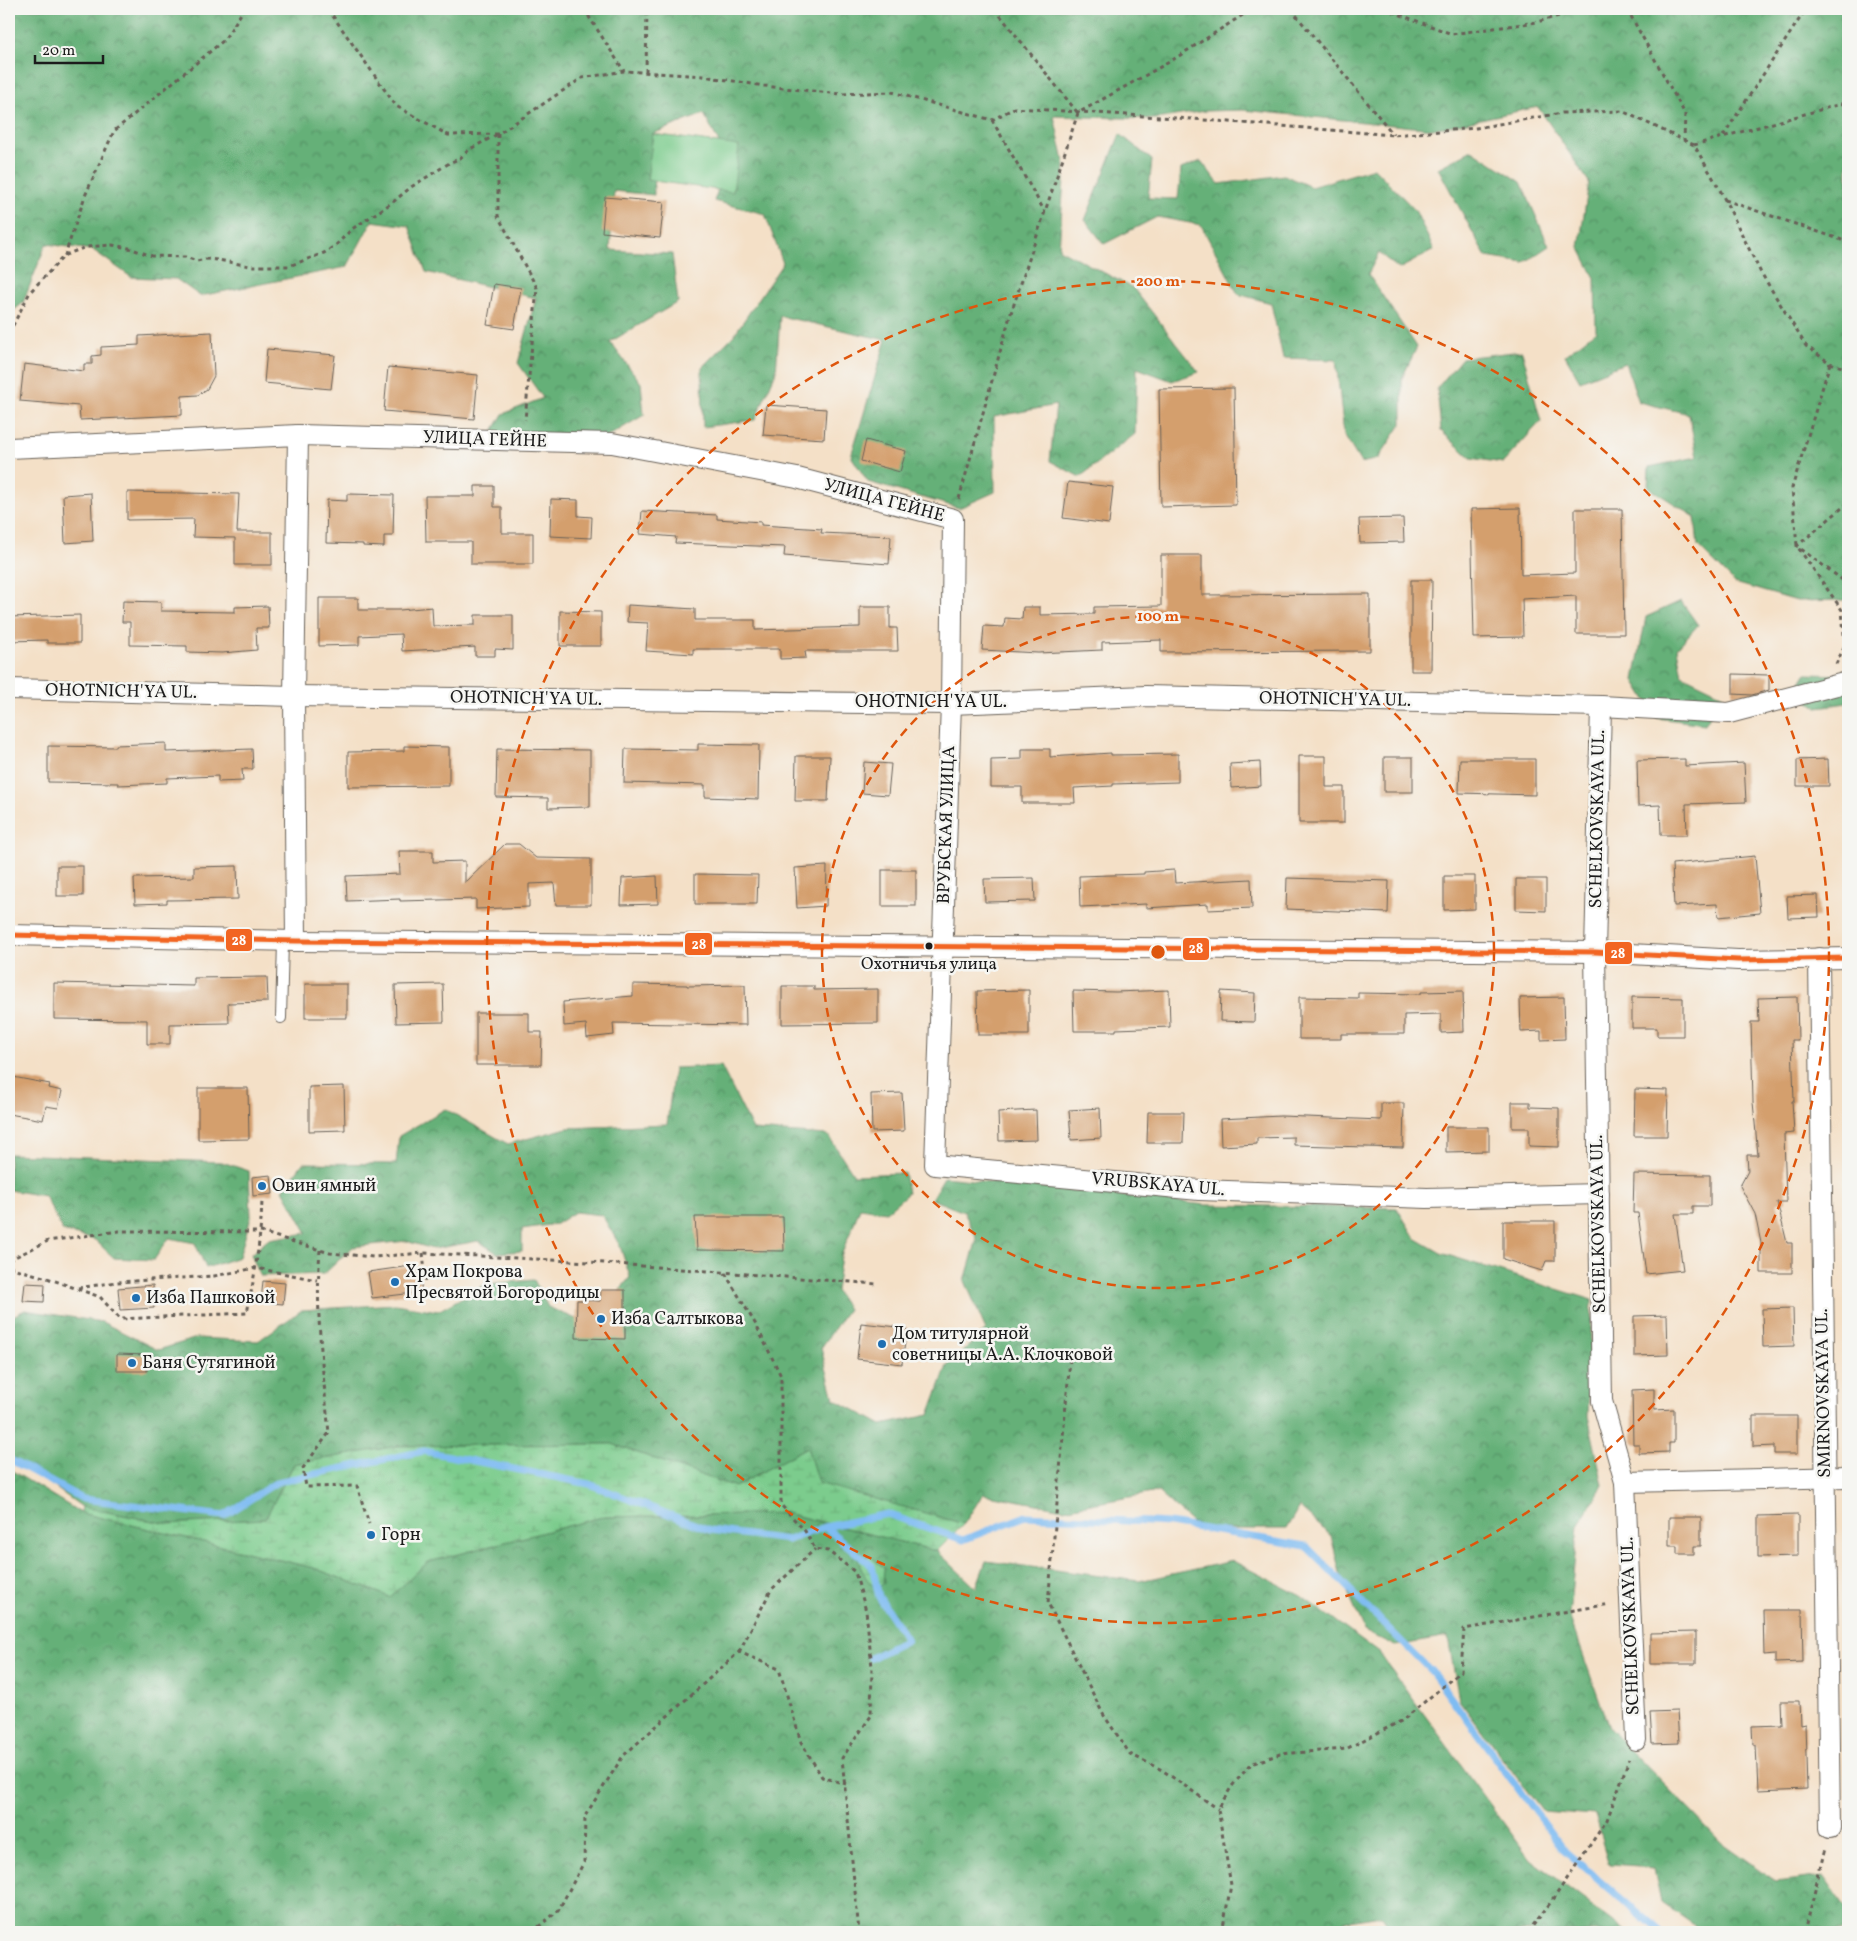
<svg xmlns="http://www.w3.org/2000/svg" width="1857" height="1941" font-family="Vollkorn,serif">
<defs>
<pattern id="forest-crowns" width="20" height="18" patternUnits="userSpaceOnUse" patternTransform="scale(1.25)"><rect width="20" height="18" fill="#65b078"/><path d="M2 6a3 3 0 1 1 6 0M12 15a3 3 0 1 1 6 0" fill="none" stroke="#528e62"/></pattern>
<pattern id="wetland-marsh" width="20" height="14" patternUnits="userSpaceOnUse" patternTransform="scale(1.25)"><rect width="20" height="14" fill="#7ccc8d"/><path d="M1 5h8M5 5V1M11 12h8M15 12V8" fill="none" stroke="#6baf79"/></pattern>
</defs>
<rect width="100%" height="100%" fill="#f6f6f2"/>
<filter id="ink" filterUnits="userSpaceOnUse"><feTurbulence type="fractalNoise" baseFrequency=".02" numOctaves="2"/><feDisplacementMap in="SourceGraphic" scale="10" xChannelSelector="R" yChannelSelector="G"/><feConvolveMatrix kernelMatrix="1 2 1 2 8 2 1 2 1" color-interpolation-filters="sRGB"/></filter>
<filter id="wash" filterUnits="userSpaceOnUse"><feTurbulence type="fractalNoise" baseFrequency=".0096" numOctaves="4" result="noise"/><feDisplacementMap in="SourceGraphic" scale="20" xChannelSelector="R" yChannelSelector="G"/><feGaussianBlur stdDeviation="1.12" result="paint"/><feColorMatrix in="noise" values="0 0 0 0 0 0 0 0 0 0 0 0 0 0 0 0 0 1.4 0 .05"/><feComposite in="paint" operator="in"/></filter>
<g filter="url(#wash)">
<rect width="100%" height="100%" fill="#f4e0c7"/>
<g fill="url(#forest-crowns)" stroke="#40664a">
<polygon points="9,9 1848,9 1848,600 1797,601 1735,583 1698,546 1695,517 1648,487 1649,467 1697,457 1689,414 1639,402 1625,363 1580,381 1565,355 1596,331 1595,278 1579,247 1589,182 1538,107 1433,129 1243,110 1205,111 1156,119 1054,116 1065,166 1059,249 1133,288 1199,372 1172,381 1137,368 1135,434 1080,477 1050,461 1056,405 994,417 995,492 959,508 868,482 851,456 886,340 780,316 776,372 755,420 703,427 702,367 734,335 783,263 765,214 714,201 728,160 704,114 652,134 654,195 614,191 610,250 672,254 678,302 610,342 641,383 644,415 592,446 493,431 503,414 543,398 518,363 536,298 426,272 409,226 372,221 347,267 200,296 176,279 131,277 93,250 46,244 23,303 9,314"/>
<polygon points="1120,134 1152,160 1148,198 1178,199 1181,169 1201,161 1219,184 1284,175 1311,187 1374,168 1415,210 1434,250 1399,269 1379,253 1368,274 1417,347 1402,378 1402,423 1378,459 1361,463 1344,435 1336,360 1283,358 1271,303 1238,294 1201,225 1157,217 1104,244 1085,220"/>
<polygon points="1472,150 1521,182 1549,246 1524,263 1486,257 1438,168"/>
<polygon points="1522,351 1541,421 1503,463 1471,458 1441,431 1437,388 1462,358"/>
<polygon points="1681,601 1698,625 1677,648 1682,675 1723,695 1705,724 1657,718 1634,680 1646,617"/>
<polygon points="1806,674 1848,675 1848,703 1817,707 1795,693"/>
<polygon points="721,1066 753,1130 828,1135 854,1175 904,1173 908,1193 886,1212 860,1208 841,1256 836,1291 848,1309 821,1348 834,1399 882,1425 929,1415 947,1366 986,1330 965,1281 977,1239 964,1212 931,1199 944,1177 1206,1205 1397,1208 1415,1238 1441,1253 1592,1300 1588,1416 1603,1485 1578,1526 1569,1615 1609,1728 1722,1843 1777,1882 1824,1876 1848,1910 1848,1932 1704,1932 1661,1902 1654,1868 1610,1865 1595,1815 1542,1811 1459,1700 1448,1637 1395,1646 1365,1631 1341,1577 1331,1536 1299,1507 1286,1529 1199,1529 1158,1492 1063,1509 983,1494 964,1524 817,1483 807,1447 735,1487 612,1444 398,1446 294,1464 265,1519 168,1524 82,1507 31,1470 9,1461 9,1318 25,1310 102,1322 158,1350 197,1338 258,1341 302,1310 395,1304 438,1311 486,1284 534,1280 548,1307 576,1319 607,1307 630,1277 620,1246 602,1215 575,1212 556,1224 522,1229 522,1251 497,1253 478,1241 433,1249 406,1241 353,1247 324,1274 260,1276 251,1254 269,1239 307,1233 283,1190 303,1163 396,1164 399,1136 445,1109 508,1144 567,1128 667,1124 674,1068"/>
<polygon points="9,1154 222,1162 249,1171 251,1217 239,1257 206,1268 195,1243 169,1238 154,1260 114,1258 95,1240 63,1231 45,1196 9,1190"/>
<polygon points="9,1469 81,1513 314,1568 390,1597 428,1562 602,1517 786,1513 937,1551 976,1588 986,1561 1139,1581 1233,1561 1301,1596 1380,1654 1530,1859 1627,1932 1393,1932 1382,1916 1343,1922 1336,1932 9,1932"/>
</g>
<g fill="url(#wetland-marsh)" stroke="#4c7454">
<polygon points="612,1444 735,1487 807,1447 818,1483 964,1524 937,1551 786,1513 602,1517 428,1562 390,1597 314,1568 81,1513 82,1507 168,1524 265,1519 294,1464 398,1446"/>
<path d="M870 1556 884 1568 883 1584 877 1588C867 1584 862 1570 858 1560L861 1557Z"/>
</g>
<polygon fill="#7ccc8d" stroke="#4c7454" points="653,134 739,146 733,192 647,180"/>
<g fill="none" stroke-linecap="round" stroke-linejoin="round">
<g stroke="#7fbcf2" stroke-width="7">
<polyline points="9,1459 83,1499 224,1516 277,1482 424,1451 589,1484 710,1530 788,1540 825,1527 887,1514 963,1540 1026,1516 1169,1523 1306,1546 1432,1672 1561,1847 1660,1932"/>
<polyline points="825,1527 872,1566 879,1597 907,1640 871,1658"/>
</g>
</g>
<g id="blocks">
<g fill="#d49f6d">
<polygon points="605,197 664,202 660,238 602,232"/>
<polygon points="494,284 521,288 514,329 487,325"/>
<polygon points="212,332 214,376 207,389 198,395 182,396 182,415 80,420 79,406 20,401 24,364 84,371 84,364 92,364 92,356 101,355 101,347 139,345 139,336"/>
<polygon points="267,349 335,355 331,389 264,383"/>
<polygon points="388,367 478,375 474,419 384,411"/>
<polygon points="1234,388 1236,505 1161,507 1159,389"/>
<polygon points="766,405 826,409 824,439 763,435"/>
<polygon points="866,440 906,451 900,472 861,461"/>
<polygon points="1068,482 1113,487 1109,524 1063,518"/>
<polygon points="475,486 494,486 494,507 502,507 502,533 533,533 533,564 471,564 471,542 426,542 425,496 475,496"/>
<polygon points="127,492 239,494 237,532 272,532 272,565 235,565 235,538 193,537 194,519 127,520"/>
<polygon points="91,493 93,541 65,543 63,495"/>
<polygon points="347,494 394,495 393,536 384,536 384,547 363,546 363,544 326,543 327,500 347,501"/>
<polygon points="551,499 578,500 578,516 592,517 591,538 550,536"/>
<polygon points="1520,508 1521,575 1575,573 1575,509 1622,509 1624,634 1576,634 1576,596 1522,599 1523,637 1474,638 1471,509"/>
<polygon points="642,511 717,515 717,519 761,522 761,525 822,529 821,533 891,536 889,564 784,556 785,547 675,543 676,537 640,534"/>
<polygon points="1403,518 1404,542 1360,543 1359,519"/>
<polygon points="1161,555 1202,555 1202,595 1370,594 1370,651 1161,652 1161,640 1102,642 1102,650 1038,653 982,650 984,626 1004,627 1005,618 1022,619 1023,607 1040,607 1040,615 1094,614 1094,607 1161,606"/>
<polygon points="1411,580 1432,580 1431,671 1411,671"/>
<polygon points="319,598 358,598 358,610 400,610 432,607 433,626 475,625 475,615 513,615 513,650 495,649 495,656 475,656 475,647 402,651 401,634 359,636 359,645 319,646"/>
<polygon points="123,601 161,602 161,611 235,612 235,607 268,606 269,628 256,628 257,650 222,653 187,652 187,646 130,645 130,622 122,622"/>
<polygon points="628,605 695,609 695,620 755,620 755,630 860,627 860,607 890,607 890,628 897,628 898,651 805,651 806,658 780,659 780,649 693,649 693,654 646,651 648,623 627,622"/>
<polygon points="560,611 601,612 601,646 560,646"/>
<polygon points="80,615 80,643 47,643 47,640 9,641 9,617"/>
<polygon points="1733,674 1769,675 1769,690 1752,695 1733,694"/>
<polygon points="166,743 166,752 252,749 253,769 242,769 243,781 218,782 218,776 167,778 167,783 118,785 118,783 48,782 48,746 116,747 116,745"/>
<polygon points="698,744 759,745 758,799 705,797 705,785 624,783 625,749 698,750"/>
<polygon points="404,746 449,747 449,786 348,787 348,752 404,751"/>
<polygon points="497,749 590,750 590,807 548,808 548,798 496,797"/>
<polygon points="1022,749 1050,749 1050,757 1111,753 1111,755 1178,754 1178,782 1113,784 1113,786 1074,788 1075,803 1022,803 1022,787 991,787 991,760 1022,759"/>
<polygon points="796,756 830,756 828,801 795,801"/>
<polygon points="1299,756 1326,756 1326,787 1344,787 1344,823 1299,823"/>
<rect x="1384" y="757" width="29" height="35"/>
<polygon points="1460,759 1535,759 1535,795 1459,793"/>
<polygon points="1685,759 1685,766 1744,763 1746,802 1686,804 1687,835 1661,835 1660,805 1638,806 1637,760"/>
<polygon points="1828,759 1829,786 1797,786 1797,760"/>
<polygon points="864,762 891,764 888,795 862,793"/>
<polygon points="1260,762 1261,786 1231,788 1230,764"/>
<polygon points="505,844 519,844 536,858 591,859 591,905 556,905 554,883 529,884 529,907 476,909 476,899 400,901 400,899 347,901 346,876 400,874 399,851 433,851 433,862 465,861 465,883"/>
<polygon points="1755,856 1760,913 1718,917 1717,904 1674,906 1672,864"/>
<rect x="57" y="866" width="26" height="30"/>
<polygon points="237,866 238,899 167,900 167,903 135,904 134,878 194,877 194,867"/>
<polygon points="827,866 826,906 797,908 795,868"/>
<rect x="882" y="870" width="34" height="36"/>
<polygon points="1174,870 1175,883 1251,879 1252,908 1208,910 1208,904 1146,908 1146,904 1080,907 1079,876 1144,874 1144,872"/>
<polygon points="695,874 758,875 757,904 695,904"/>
<polygon points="657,876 658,904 621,905 622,878"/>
<polygon points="1444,876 1475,876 1475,909 1444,910"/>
<polygon points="1034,878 1035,901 985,902 984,879"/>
<polygon points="1287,878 1389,881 1388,913 1286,909"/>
<polygon points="1516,879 1546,879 1546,911 1516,910"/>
<polygon points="1818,895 1819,917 1788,918 1787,896"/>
<polygon points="267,977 268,1002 228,1003 229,1023 170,1024 170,1044 147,1044 147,1020 54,1019 54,983 194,986 194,978"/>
<rect x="305" y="984" width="42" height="34"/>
<polygon points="443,984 444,1022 396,1023 395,985"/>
<polygon points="633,984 687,985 687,986 745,985 746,1025 613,1023 614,1035 587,1038 586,1024 564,1026 563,1002 633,996"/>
<polygon points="782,986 814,986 814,990 878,989 878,1023 782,1024"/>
<polygon points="1029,990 1029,1035 978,1035 977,991"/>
<polygon points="1169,990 1170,1027 1116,1029 1116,1031 1074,1031 1073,991 1116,992"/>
<polygon points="1221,991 1255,993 1254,1022 1220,1021"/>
<polygon points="1463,991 1464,1032 1441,1033 1441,1014 1404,1015 1404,1034 1341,1034 1341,1039 1299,1039 1299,997 1358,998 1358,993 1421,994 1421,992"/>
<polygon points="1564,997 1565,1039 1541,1040 1541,1031 1521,1032 1520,998"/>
<polygon points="1632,997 1683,998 1683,1036 1657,1036 1657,1028 1632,1028"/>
<polygon points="1797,997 1798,1040 1792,1040 1794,1101 1792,1101 1794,1133 1784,1134 1786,1202 1777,1202 1787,1243 1792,1243 1792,1273 1761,1273 1761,1243 1755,1214 1740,1186 1748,1171 1747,1155 1758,1155 1753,1102 1751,1022 1759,1022 1758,998"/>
<polygon points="476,1013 529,1013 529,1032 542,1032 541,1065 476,1065"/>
<polygon points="13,1077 50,1084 49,1088 62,1091 58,1108 46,1106 43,1120 9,1114 9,1100"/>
<polygon points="344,1086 345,1130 309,1131 309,1087"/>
<polygon points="198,1088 248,1088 249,1139 198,1140"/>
<polygon points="1635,1089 1668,1090 1667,1136 1634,1136"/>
<polygon points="902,1093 904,1131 872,1132 871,1094"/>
<polygon points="1512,1102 1530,1102 1530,1107 1559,1108 1559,1147 1529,1146 1529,1128 1512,1128"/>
<polygon points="1381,1103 1404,1103 1403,1148 1294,1145 1294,1137 1257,1138 1257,1144 1221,1146 1220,1119 1281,1116 1381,1120"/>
<polygon points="1100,1108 1101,1138 1071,1140 1069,1110"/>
<polygon points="1036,1110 1037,1140 999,1141 998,1112"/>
<polygon points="1148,1112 1184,1112 1183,1143 1147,1143"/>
<polygon points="1446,1127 1489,1127 1489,1151 1446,1152"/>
<polygon points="1634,1174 1710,1175 1710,1206 1693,1206 1693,1214 1675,1214 1683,1270 1646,1274 1638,1213 1633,1213"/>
<polygon points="271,1175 273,1194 253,1196 252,1177"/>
<polygon points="695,1217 783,1217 784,1251 697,1250"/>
<polygon points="1503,1221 1555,1221 1555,1261 1546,1261 1542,1271 1503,1259"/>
<polygon points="418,1265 422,1292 372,1298 368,1272"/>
<polygon points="263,1281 285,1283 283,1304 261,1302"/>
<polygon points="25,1283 45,1284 44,1302 23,1301"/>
<polygon points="153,1285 154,1308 120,1310 118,1288"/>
<polygon points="601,1290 625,1290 625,1339 576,1338 577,1300 600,1301"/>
<polygon points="1793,1308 1794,1346 1763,1347 1762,1309"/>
<polygon points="1667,1315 1668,1355 1634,1356 1634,1316"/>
<polygon points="861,1323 907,1328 902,1364 857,1359"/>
<polygon points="117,1354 147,1355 147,1371 117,1371"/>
<polygon points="1654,1389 1654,1410 1674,1409 1674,1443 1669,1443 1669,1452 1639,1453 1639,1444 1633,1444 1632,1390"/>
<polygon points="1753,1416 1797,1416 1797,1454 1774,1454 1774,1446 1753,1447"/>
<polygon points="1798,1515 1798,1556 1758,1557 1758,1516"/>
<polygon points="1669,1517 1701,1517 1701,1546 1694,1546 1694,1554 1677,1554 1677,1546 1669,1546"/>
<polygon points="1763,1610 1802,1610 1803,1662 1775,1663 1775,1654 1764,1655"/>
<polygon points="1696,1632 1696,1664 1650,1664 1650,1633"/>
<polygon points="1781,1701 1799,1701 1800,1725 1805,1724 1807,1789 1758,1791 1756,1745 1753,1745 1752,1726 1782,1725"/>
<polygon points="1677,1711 1679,1743 1652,1744 1650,1712"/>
</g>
</g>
</g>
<g filter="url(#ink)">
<use href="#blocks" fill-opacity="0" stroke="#686158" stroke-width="1"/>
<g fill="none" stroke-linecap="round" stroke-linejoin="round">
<defs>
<polyline id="service" points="281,1018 283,941"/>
<g id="minor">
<polyline points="9,448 298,435 612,443 797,478 953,519 951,704 935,1165 1199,1190 1427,1198 1599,1194"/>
<polyline points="9,689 294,696 951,704 1146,696 1601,706 1729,713 1848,682"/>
<polyline points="1601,706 1595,952 1602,1401 1625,1482 1636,1740"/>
<polyline points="9,935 296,941 1595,952 1738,960 1848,958"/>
<polyline points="296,941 294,696 298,435"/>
<polyline points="1819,958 1830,1828"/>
<polyline points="1625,1482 1848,1477"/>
</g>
</defs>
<use href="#service" stroke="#686158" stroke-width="12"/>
<use href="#minor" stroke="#686158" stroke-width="22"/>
<g stroke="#686158" stroke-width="3" stroke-dasharray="4 4" stroke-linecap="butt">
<polyline points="328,9 396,106 448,135 498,134 582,78 624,71 703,76 764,86 841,94 892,92 992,120 1014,108 1192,119 1393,135 1476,128 1562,113 1622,111 1694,145 1720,190 1760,271 1806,346 1830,363 1848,369"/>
<polyline points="584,9 624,71"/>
<polyline points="995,9 1077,112"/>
<polyline points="1291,9 1393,134"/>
<polyline points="1385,9 1452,34 1537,22 1585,9"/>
<polyline points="1627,9 1685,114 1684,140"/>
<polyline points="646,72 647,9"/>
<polyline points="992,120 1045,212"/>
<polyline points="498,134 498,216 537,288 525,420"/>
<polyline points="1723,136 1806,9"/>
<polyline points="1694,145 1848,102"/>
<polyline points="1725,200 1848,242"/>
<polyline points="65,255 86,247 112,245 129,248 152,256 185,257 197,261 205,259 218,260 250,266 289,266 324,253 336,245 352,229 393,202 411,187 451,162 459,159 470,149 498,134"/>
<polyline points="9,333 30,292 65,255 85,196 114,131 224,40 244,9"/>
<polyline points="1830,363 1792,488 1797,546 1842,610 1845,645 1836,664"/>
<polyline points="959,499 1010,316 1078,113 1171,61 1252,9"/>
<polyline points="1848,503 1797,546 1848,584"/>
<path d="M320 1250C315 1311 323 1372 329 1433L303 1468 306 1487 357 1486 369 1524"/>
<polyline points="423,1253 426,1281"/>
<polyline points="9,1260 48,1241 119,1231 261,1232 330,1253 373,1257 423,1253 590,1262 877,1284"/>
<path d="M9 1267 47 1278 100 1297 120 1319 247 1313C255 1275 261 1238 262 1199"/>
<polyline points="725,1273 756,1325 781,1376 781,1505 805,1531 815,1549 828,1551 855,1572 866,1611 872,1667 871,1716 842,1758 859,1932"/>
<polyline points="78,1288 117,1282 214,1276 256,1268 317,1280"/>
<polyline points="1070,1359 1048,1603 1103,1714 1130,1754 1162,1770 1218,1809"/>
<polyline points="739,1652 771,1590 815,1549"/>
<polyline points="532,1932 558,1911 584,1862 585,1816 623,1756 739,1652 779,1669 801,1742 822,1777 846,1784"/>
<polyline points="1222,1932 1231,1885 1218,1809 1232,1786 1251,1764 1280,1754 1346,1749 1403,1720 1461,1671 1464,1629 1610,1604"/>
<polyline points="1528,1932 1554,1898 1607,1820 1629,1759"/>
<polyline points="1805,1932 1825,1848"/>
</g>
<use href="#service" stroke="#fff" stroke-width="10"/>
<use href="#minor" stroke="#fff" stroke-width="20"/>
<defs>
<polyline id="bus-1" points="9,935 296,941 1595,952 1738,960 1848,958"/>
</defs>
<use href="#bus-1" stroke="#f6f6f2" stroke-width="9"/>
<use href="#bus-1" stroke="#f26522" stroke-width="5"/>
</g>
</g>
<g fill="none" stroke="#de560d" stroke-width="2.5" stroke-dasharray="9 6">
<circle cx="1158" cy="952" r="336"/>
<circle cx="1158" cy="952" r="671"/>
</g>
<circle fill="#1c1c1c" stroke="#f6f6f2" stroke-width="2" cx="929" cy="946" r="4.5"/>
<g fill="#1f6fb2" stroke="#f6f6f2" stroke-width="2">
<circle cx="262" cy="1186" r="5"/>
<circle cx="395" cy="1282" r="5"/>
<circle cx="136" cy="1298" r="5"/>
<circle cx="601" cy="1319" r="5"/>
<circle cx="882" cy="1344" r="5"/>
<circle cx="132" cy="1363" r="5"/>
<circle cx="371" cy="1535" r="5"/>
</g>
<g text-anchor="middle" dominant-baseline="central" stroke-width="5" stroke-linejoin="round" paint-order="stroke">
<g font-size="17" fill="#1c1c1c" stroke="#f6f6f2">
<text x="929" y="964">Охотничья улица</text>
</g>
<g font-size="18" fill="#1c1c1c" stroke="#f6f6f2">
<text transform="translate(485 440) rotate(2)">УЛИЦА ГЕЙНЕ</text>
<text transform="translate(884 501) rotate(15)">УЛИЦА ГЕЙНЕ</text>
<text transform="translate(121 692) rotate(1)">OHOTNICH'YA UL.</text>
<text transform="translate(526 699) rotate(1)">OHOTNICH'YA UL.</text>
<text transform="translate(1335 700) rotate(1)">OHOTNICH'YA UL.</text>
<text x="931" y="702">OHOTNICH'YA UL.</text>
<text transform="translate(1598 819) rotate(-89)">SCHELKOVSKAYA UL.</text>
<text transform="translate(947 825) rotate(-88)">ВРУБСКАЯ УЛИЦА</text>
<text transform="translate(1158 1185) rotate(5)">VRUBSKAYA UL.</text>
<text transform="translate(1599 1224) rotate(-91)">SCHELKOVSKAYA UL.</text>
<text transform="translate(1824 1393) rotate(-91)">SMIRNOVSKAYA UL.</text>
<text transform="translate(1631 1626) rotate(-92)">SCHELKOVSKAYA UL.</text>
</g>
<g font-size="18" fill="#1c1c1c" stroke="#f6f6f2" text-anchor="start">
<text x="272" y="1186">Овин ямный</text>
<text x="405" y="1272">Храм Покрова<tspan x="405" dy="21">Пресвятой Богородицы</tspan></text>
<text x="146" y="1298">Изба Пашковой</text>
<text x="611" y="1319">Изба Салтыкова</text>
<text x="892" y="1334">Дом титулярной<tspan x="892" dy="21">советницы А.А. Клочковой</tspan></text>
<text x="142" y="1363">Баня Сутягиной</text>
<text x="381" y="1535">Горн</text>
</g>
</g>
<circle cx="1158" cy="952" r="8" fill="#de560d" stroke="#f6f6f2" stroke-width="2.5"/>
<g font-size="15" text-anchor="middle" font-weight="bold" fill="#de560d" stroke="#f6f6f2" stroke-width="5" stroke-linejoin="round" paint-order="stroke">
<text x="1158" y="286">200 m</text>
<text x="1158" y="621">100 m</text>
</g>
<g stroke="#f6f6f2" stroke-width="2">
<rect x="225" y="928" width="28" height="24" rx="5" fill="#f26522"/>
<rect x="684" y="932" width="29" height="24" rx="5" fill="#f26522"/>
<rect x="1182" y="937" width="28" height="24" rx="5" fill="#f26522"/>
<rect x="1604" y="941" width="29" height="24" rx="5" fill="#f26522"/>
</g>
<g font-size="14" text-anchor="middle" font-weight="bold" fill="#fff">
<text x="239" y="945">28</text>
<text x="699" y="949">28</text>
<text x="1196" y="953">28</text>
<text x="1618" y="958">28</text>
</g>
<rect width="1857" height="1941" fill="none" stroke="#f6f6f2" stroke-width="30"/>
<path d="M35 55v8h68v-8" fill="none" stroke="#1c1c1c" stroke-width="2.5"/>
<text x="42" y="55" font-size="15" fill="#1c1c1c" stroke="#f6f6f2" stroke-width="4" paint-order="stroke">20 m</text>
</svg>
